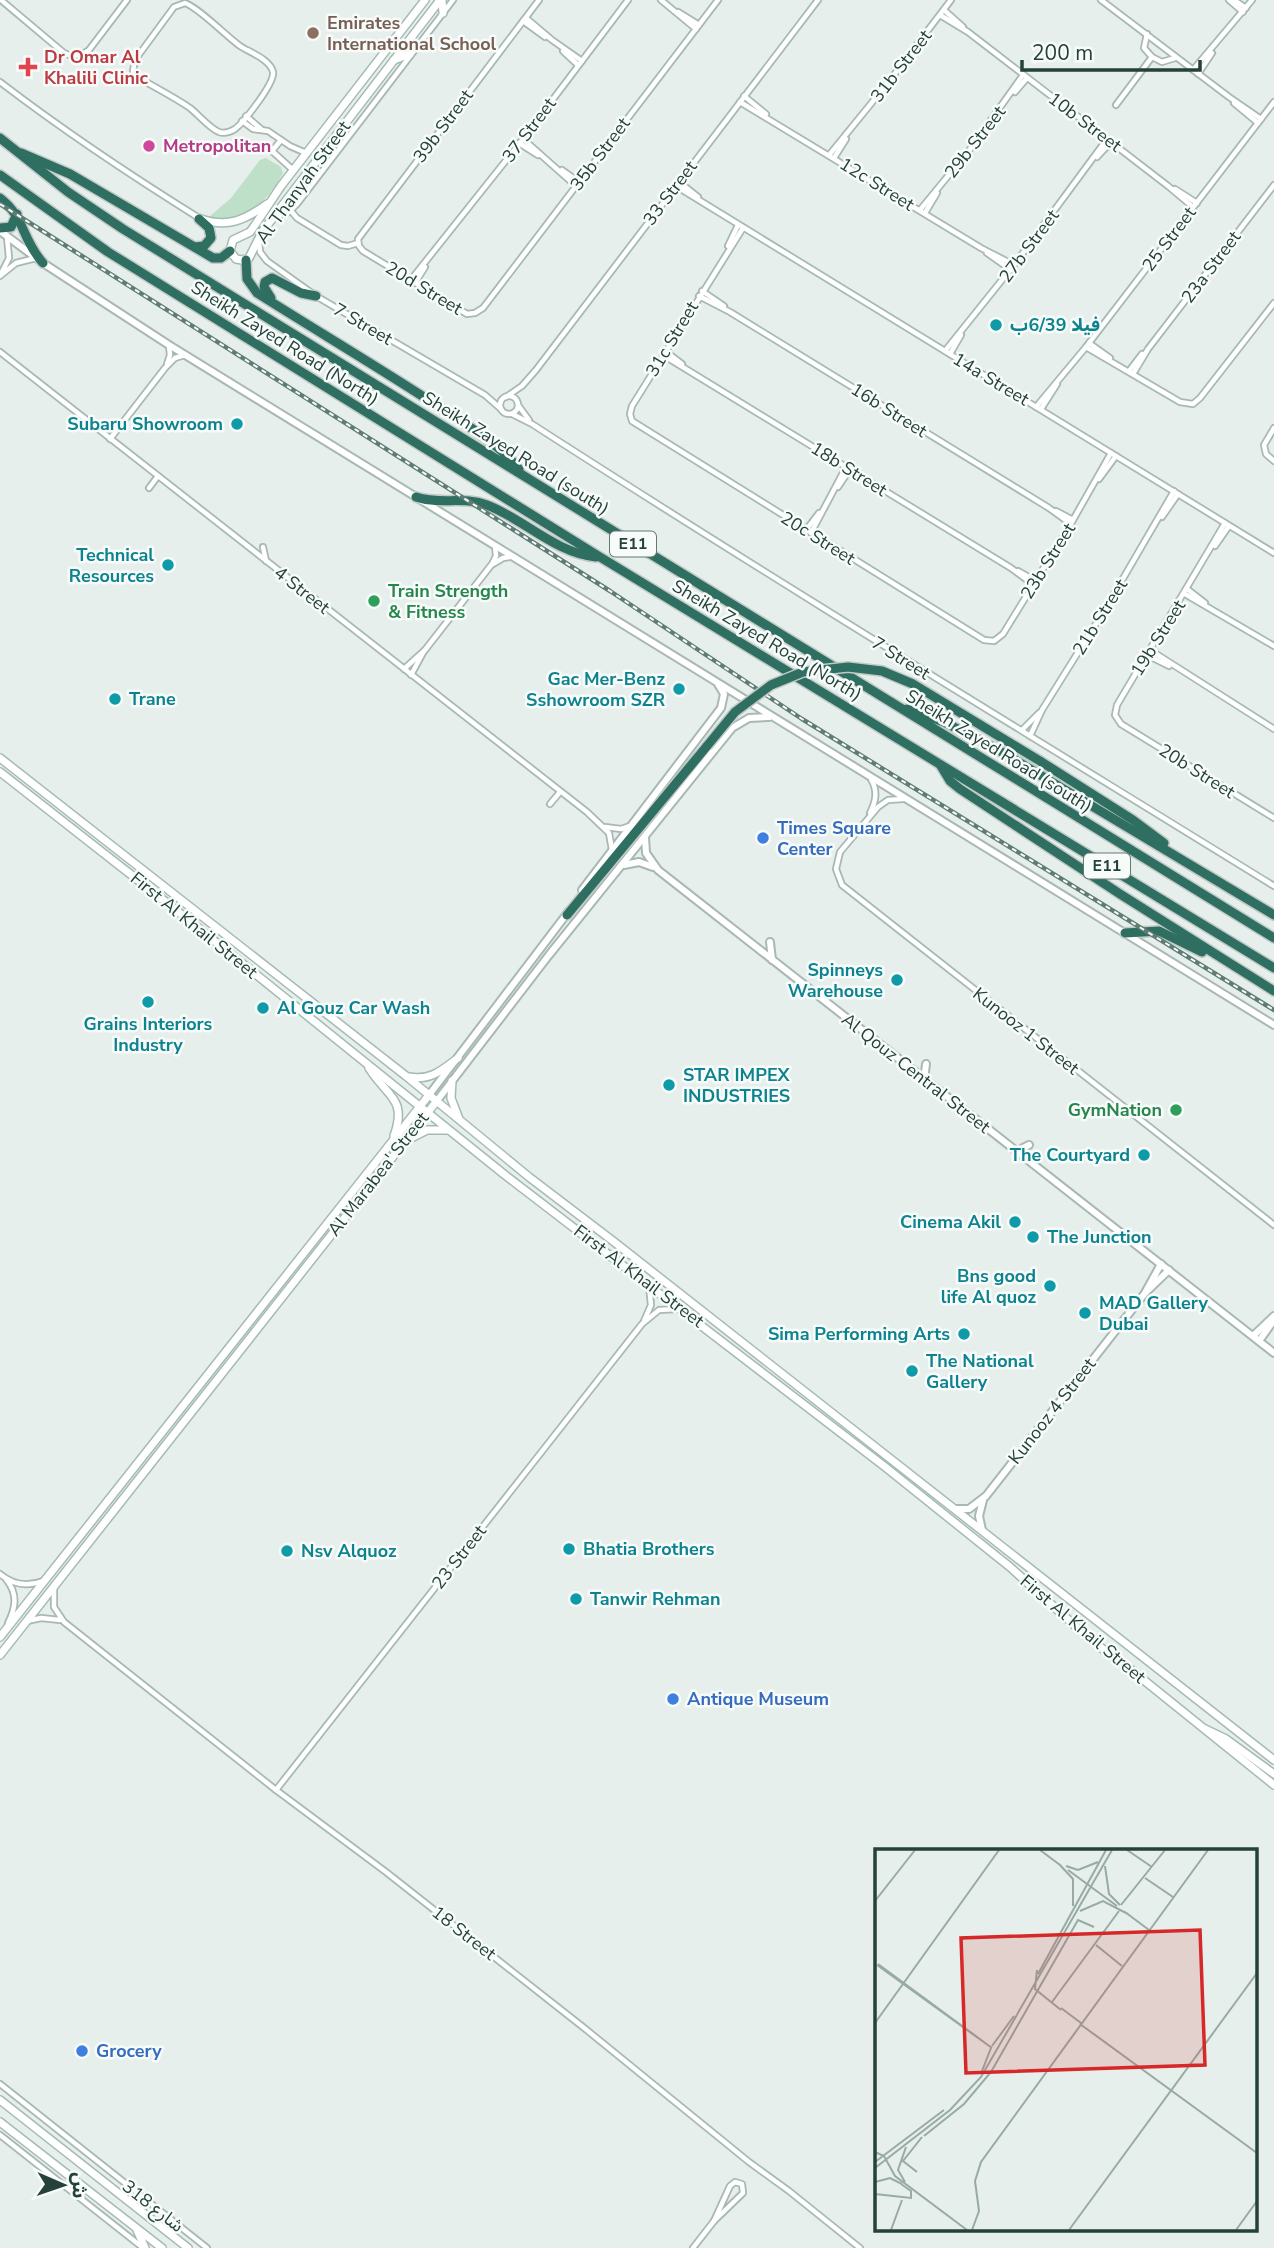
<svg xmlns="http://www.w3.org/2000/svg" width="1274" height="2248" font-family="'Nunito Sans','Noto Sans Arabic',sans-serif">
<rect width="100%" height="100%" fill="#e6efeb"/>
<path fill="#bfe0c8" d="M266 158 281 167 283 173C270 198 241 231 210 216L231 198 260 160Z"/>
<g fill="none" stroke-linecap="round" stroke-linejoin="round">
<defs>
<g id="minor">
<path d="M1 0 64 53C73 58 81 56 89 50L127 0"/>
<polyline points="539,0 358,239 359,246 363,251 467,314 475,313 483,308 718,0"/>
<polyline points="661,0 696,29"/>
<polyline points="1101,0 1229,97 1261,119"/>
<polyline points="1229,0 1243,12"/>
<polyline points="1234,0 1246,8"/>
<path d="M185 3C199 8 225 35 240 46 249 52 270 59 273 72 275 83 244 122 235 129 230 132 225 134 219 132 209 128 199 115 190 108 174 97 156 88 139 78L133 71 135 60 174 7Z"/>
<polyline points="944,10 963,27"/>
<polyline points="678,12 699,25"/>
<polyline points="940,15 968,32 1168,186 1193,207"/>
<polyline points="526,18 552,40 582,61"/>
<polyline points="523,21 545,37"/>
<polyline points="1147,34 1144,48 1152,57 1162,62 1175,58"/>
<polyline points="563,51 578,65"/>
<polyline points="1193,70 1252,0"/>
<polyline points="1198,74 1212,53"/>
<path d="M0 82C64 131 130 175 199 218"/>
<polyline points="1015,92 1027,78"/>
<polyline points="744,96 766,114"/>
<polyline points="740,102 981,248 1014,265"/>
<polyline points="1234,103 1258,123"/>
<polyline points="1116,105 1152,57"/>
<polyline points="246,116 261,129"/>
<polyline points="242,121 253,129 268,131 290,146 306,153"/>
<polyline points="523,139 576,186"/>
<polyline points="281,140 272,151 293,170"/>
<polyline points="519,143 538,155"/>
<polyline points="830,154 887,84 951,0"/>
<polyline points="1097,157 1111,142"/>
<polyline points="834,158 846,139"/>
<polyline points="562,170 579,182"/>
<polyline points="679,182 698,197"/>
<polyline points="676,186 1274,553"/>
<polyline points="1175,189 1197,203"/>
<polyline points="920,210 971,148 1023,75"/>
<polyline points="291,211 297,218 341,245 348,246 358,243"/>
<polyline points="925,213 937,193"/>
<polyline points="274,217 289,212 297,204 453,0"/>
<polyline points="743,228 632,406 630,414 632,421 984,640 994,641 1003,634 1073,520 1111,453"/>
<polyline points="259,242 260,252 267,261 316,296 485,395 501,409"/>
<polyline points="728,246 738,225"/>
<polyline points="987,253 1011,270"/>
<polyline points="2,272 9,258 7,237"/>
<polyline points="0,276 16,263 36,258"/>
<polyline points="410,281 523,139 628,0"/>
<polyline points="415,283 425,267"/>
<polyline points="702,291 724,306"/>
<polyline points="699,296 730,312 1049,508 1071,524"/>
<polyline points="1089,343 1110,358"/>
<polyline points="1086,347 1180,402 1193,404 1200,398 1274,303"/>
<polyline points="665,351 682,364"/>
<polyline points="945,351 1014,265 1107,139"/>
<polyline points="0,352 587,812 609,833 612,850"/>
<polyline points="950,354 961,335"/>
<polyline points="663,355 1011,568 1034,585"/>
<polyline points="167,364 170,355 169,346"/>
<polyline points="1129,371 1142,354"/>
<polyline points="1133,374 1148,349 1274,185"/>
<circle cx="509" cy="405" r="9"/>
<polyline points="506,397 522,386 536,370 818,0"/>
<polyline points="518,405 529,420"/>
<polyline points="1036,407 1086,347 1274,102"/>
<polyline points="1041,409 1057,384"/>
<path d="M512 414 532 424C777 582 1026 733 1274 886"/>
<polyline points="1274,428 1264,445 1266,454 1274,461"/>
<polyline points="110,439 165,368 175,358 185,355"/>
<polyline points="1099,479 1116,456"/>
<polyline points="838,487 850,469"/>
<polyline points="149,488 158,476"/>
<polyline points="1056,511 1073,520"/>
<polyline points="1162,517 1178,494"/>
<polyline points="1225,523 1117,705 1115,715 1121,724 1274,818"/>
<polyline points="806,530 819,513"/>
<polyline points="811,533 846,467"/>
<polyline points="1215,546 1229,526"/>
<polyline points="263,547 266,561"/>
<polyline points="493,564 503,558 510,557"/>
<polyline points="1018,571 1036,581"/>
<polyline points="1187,589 1205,603"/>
<polyline points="1185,594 1274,646"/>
<polyline points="1150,650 1274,729"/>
<polyline points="1147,655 1169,666"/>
<polyline points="404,669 425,650 492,564 496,556 495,546"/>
<polyline points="411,675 424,651"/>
<polyline points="1022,730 1039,713"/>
<polyline points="1030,736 1042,710 1107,606 1174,491"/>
<polyline points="903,799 888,800 878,807 840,852 836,869 842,885 1274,1225"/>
<polyline points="550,804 560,792"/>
<path d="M870 813C876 801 878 791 871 779"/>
<polyline points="605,827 621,829 630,826"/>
<polyline points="644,1321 651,1305 649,1286"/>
<path d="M0 1574C13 1585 27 1587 43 1581"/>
<path d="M6 1579C18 1594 16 1607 8 1623"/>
<polyline points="54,1589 54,1607 64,1622 276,1790 386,1872 583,2027 749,2162 789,2191 860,2248"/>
<polyline points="27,1621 41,1618 60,1620"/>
<polyline points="276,1790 642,1324 659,1310 677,1309"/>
<polyline points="0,2084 207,2248"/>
<polyline points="0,2135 142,2247"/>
<polygon points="735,2182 742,2184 743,2193 714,2221 730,2186"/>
<polyline points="693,2248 714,2221"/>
</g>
<g id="tertiary">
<polyline points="0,231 43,263 169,345 1274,1025"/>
<polyline points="645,837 646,853 658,870 1274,1353"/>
<polyline points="624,865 639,862 653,867"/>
<polyline points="582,890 721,708 724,694 718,684"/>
<polyline points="770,942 772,960"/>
<polyline points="924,1080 926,1064"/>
<polyline points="429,1095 569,911"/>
<polyline points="436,1102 549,955 732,728 749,718 769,717"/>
<polyline points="1020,1153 1023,1148 1029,1145"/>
<polyline points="1146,1292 1169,1270"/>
<polyline points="1253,1336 1274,1316"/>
<polyline points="1259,1341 1274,1320"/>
<polyline points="955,1509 969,1509 986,1496 1145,1293 1161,1264"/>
<polyline points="982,1530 979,1516 983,1500"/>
</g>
<g id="secondary">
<polyline points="425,0 281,186 255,225 250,232 233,240 230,251 236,259 242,260 249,258 262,232 440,0"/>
<polyline points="442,0 443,13"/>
<polyline points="394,60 410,54"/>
<path d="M201 219C228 228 245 220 267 204"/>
<polyline points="0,758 406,1076 529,1177 613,1241 1274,1760"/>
<polyline points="0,772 171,906 505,1175 884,1466 1010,1567 1092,1641 1130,1669 1274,1785"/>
<path d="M369 1068C386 1096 408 1098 394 1136"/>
<path d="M409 1077C431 1081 442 1070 458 1058"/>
<polyline points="452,1081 451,1098 459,1119"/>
<polyline points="407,1140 427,1130 448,1130"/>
<polyline points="0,1637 429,1095"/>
<polyline points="0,1655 436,1102"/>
<polyline points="1205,1729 1226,1739 1274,1774"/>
<polyline points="0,2100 188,2248"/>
<polyline points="0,2122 162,2248"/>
<polyline points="137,2230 145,2248"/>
</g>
<g id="motorway">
<polyline points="0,138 68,192 123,229 1274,938"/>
<polyline points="21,153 70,174 213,258 221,258 230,251"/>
<polyline points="0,175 108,252 600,557 1274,968"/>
<path d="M0 198C25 217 22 240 43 263"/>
<polyline points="0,228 11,227 17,214"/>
<polyline points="195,247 204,246 211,238 209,228 199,219"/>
<path d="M246 260 247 279 257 293C314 329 373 364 430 401 461 422 495 440 519 469"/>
<polyline points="271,298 264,287 265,282 272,278 301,293 316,296"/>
<path d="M416 497C439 505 464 496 487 505 524 519 555 553 596 557"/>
<polyline points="907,709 944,722 995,748 1274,915"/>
<polyline points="1040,761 1133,820 1164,843"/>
<polyline points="941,766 950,781 960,789 1120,894 1274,991"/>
<polyline points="567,915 707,746"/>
<polyline points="1125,933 1159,931 1202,952"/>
</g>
</defs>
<use href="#minor" stroke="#a8b8b2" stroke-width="8"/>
<use href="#tertiary" stroke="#a8b8b2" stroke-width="10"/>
<use href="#secondary" stroke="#a4bbb3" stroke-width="10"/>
<use href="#motorway" stroke="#c2cac8" stroke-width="12"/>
<use href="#minor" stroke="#fff" stroke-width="4.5"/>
<use href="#tertiary" stroke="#fff" stroke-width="6"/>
<use href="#secondary" stroke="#fff" stroke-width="7"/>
<use href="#motorway" stroke="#2f6f62" stroke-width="9"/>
<defs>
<polyline id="rail" points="0,204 610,591 802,719 1274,1010"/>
</defs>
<use href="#rail" stroke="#5f7d75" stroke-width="4.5"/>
<use href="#rail" stroke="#f7fbf9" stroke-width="2" stroke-dasharray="5" stroke-linecap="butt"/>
<defs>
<polyline id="motorway-bridge" points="707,746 735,712 771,685 803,672 848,667 882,671 913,684 1040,761"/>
</defs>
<use href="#motorway-bridge" stroke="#c2cac8" stroke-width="12" stroke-linecap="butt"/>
<use href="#motorway-bridge" stroke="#2f6f62" stroke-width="9"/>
</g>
<circle fill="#8d6e63" stroke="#f7fbf9" stroke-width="2.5" cx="313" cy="33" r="7"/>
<path fill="#e0444e" stroke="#f7fbf9" stroke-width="2.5" d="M24.5 56.5h7v7h7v7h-7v7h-7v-7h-7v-7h7z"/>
<circle fill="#d1479c" stroke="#f7fbf9" stroke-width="2.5" cx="149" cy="146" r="7"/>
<g fill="#0f9aa8" stroke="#f7fbf9" stroke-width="2.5">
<circle cx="996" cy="325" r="7"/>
<circle cx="237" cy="424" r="7"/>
<circle cx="168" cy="565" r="7"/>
<circle cx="679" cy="689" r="7"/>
<circle cx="115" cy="699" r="7"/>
<circle cx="897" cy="980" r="7"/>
<circle cx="148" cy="1002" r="7"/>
<circle cx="263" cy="1008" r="7"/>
<circle cx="669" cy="1085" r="7"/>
<circle cx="1144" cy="1155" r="7"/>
<circle cx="1015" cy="1222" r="7"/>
<circle cx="1033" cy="1237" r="7"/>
<circle cx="1050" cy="1286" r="7"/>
<circle cx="1085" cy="1313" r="7"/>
<circle cx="964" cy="1334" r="7"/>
<circle cx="912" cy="1371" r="7"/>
<circle cx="569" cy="1549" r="7"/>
<circle cx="287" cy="1551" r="7"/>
<circle cx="576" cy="1599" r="7"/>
</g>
<g fill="#2e9e5b" stroke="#f7fbf9" stroke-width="2.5">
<circle cx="374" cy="601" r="7"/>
<circle cx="1176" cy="1110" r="7"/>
</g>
<g fill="#3f7fe0" stroke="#f7fbf9" stroke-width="2.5">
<circle cx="763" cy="838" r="7"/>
<circle cx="673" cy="1699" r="7"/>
<circle cx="82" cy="2051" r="7"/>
</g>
<g text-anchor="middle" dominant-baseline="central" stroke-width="5" stroke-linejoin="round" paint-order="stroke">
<g fill="#f7fbf9" stroke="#637a73" stroke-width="2">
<rect x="610" y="531.5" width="46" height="25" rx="5"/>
<rect x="1084" y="853.5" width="46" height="25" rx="5"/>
</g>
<g font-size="16" font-weight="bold" fill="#24423a">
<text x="633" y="544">E11</text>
<text x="1107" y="866">E11</text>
</g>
<g font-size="18" font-weight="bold" fill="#785e54" stroke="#f7fbf9" text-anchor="start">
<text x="327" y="23">Emirates<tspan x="327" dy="21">International School</tspan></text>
</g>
<g font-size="18" font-weight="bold" fill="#be3a42" stroke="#f7fbf9" text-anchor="start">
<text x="44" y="57">Dr Omar Al<tspan x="44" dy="21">Khalili Clinic</tspan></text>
</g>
<g font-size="18" fill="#24423a" stroke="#f7fbf9">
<text transform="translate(901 66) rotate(-52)">31b Street</text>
<text transform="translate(1085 122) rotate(37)">10b Street</text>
<text transform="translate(443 126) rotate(-53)">39b Street</text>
<text transform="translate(529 130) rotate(-53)">37 Street</text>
<text transform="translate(975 142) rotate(-52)">29b Street</text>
<text transform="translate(600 154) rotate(-53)">35b Street</text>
<text transform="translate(303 182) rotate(-54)">Al Thanyah Street</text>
<text transform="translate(877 184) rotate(32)">12c Street</text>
<text transform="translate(670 193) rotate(-53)">33 Street</text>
<text transform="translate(1169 239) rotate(-53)">25 Street</text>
<text transform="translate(1029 246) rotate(-53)">27b Street</text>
<text transform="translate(1211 267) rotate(-53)">23a Street</text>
<text transform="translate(424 288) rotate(31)">20d Street</text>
<text transform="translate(363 324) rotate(30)">7 Street</text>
<text transform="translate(672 339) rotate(-59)">31c Street</text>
<text transform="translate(285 343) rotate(32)">Sheikh Zayed Road (North)</text>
<text transform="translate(991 379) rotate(31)">14a Street</text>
<text transform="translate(889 410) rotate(32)">16b Street</text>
<text transform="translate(516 453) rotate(32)">Sheikh Zayed Road (south)</text>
<text transform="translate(849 469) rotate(32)">18b Street</text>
<text transform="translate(818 538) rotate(32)">20c Street</text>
<text transform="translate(1048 561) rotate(-58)">23b Street</text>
<text transform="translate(302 590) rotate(38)">4 Street</text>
<text transform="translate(1100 617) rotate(-58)">21b Street</text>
<text transform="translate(1158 638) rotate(-58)">19b Street</text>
<text transform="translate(767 640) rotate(31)">Sheikh Zayed Road (North)</text>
<text transform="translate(901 658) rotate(32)">7 Street</text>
<text transform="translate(999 751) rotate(32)">Sheikh Zayed Road (south)</text>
<text transform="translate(1197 771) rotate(32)">20b Street</text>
<text transform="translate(194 925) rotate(39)">First Al Khail Street</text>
<text transform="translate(1026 1031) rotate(38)">Kunooz 1 Street</text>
<text transform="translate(916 1073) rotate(38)">Al Qouz Central Street</text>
<text transform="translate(378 1174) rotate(-52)">Al Marabea' Street</text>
<text transform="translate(639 1276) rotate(37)">First Al Khail Street</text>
<text transform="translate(1052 1411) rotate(-52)">Kunooz 4 Street</text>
<text transform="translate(459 1557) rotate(-52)">23 Street</text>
<text transform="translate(1083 1629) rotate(40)">First Al Khail Street</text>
<text transform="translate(464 1933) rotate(38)">18 Street</text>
<text transform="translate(153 2206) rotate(38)">شارع 318</text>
</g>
<g font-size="18" font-weight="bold" fill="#b23c85" stroke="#f7fbf9" text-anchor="start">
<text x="163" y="146">Metropolitan</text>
</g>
<g font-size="18" font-weight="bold" fill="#0d838f" stroke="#f7fbf9" text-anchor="start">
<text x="1010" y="325">فيلا 6/39ب</text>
<text x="223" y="424" text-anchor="end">Subaru Showroom</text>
<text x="154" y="555" text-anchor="end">Technical<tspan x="154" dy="21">Resources</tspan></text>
<text x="665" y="679" text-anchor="end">Gac Mer-Benz<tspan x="665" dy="21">Sshowroom SZR</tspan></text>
<text x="129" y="699">Trane</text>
<text x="883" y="970" text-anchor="end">Spinneys<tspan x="883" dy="21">Warehouse</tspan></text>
<text x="277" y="1008">Al Gouz Car Wash</text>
<text x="148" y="1024" text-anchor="middle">Grains Interiors<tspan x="148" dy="21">Industry</tspan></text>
<text x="683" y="1075">STAR IMPEX<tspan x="683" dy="21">INDUSTRIES</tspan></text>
<text x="1130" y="1155" text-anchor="end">The Courtyard</text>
<text x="1001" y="1222" text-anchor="end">Cinema Akil</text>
<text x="1047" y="1237">The Junction</text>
<text x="1036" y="1276" text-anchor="end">Bns good<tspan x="1036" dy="21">life Al quoz</tspan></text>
<text x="1099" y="1303">MAD Gallery<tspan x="1099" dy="21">Dubai</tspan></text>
<text x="950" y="1334" text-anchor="end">Sima Performing Arts</text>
<text x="926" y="1361">The National<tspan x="926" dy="21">Gallery</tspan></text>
<text x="583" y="1549">Bhatia Brothers</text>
<text x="301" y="1551">Nsv Alquoz</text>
<text x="590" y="1599">Tanwir Rehman</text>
</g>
<g font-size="18" font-weight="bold" fill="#27864d" stroke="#f7fbf9" text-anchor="start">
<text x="388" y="591">Train Strength<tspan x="388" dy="21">&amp; Fitness</tspan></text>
<text x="1162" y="1110" text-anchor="end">GymNation</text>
</g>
<g font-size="18" font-weight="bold" fill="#366cbe" stroke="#f7fbf9" text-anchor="start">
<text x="777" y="828">Times Square<tspan x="777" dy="21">Center</tspan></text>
<text x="687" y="1699">Antique Museum</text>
<text x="96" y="2051">Grocery</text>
</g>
</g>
<g transform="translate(875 1849)">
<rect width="382" height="382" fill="#e6efeb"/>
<path fill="none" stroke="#98aaa4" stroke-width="2" d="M165 1 185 16M252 1 277 18M184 15 198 30V57M191 17 203 21 223 13M230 17 234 45 245 56M193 21 242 57M270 29 298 48M0 52 40 1M246 56 290 1M205 62 228 52 253 65M250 63 274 81M221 96 247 117M2 116 117 199 3 115M162 121 160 140 186 161M163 125 231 1M177 153 244 62M186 159 206 174M0 174 124 1M205 175 382 304M117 197 139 167M107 222 116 199M49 287 89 255 116 223 203 71 219 78M0 303 9 307 20 327 92 381M0 313 69 261M0 319 75 261 106 228 237 1M42 323 28 312 47 288M0 333 15 329 27 335M30 333 23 321 31 298M0 345 36 349V342L26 335M16 381 27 351M97 381 104 362 100 332 106 313 333 1M194 381 382 124M361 381 382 352"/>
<path fill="#d62828" fill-opacity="0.15" stroke="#d62828" stroke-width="3.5" d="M325 81 330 216 91 224 86 89Z"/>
<rect width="382" height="382" fill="none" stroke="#24423a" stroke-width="3.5"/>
</g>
<g transform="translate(63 2185) rotate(92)" stroke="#f7fbf9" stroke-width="5" paint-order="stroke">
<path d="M0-5L12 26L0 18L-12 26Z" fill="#24423a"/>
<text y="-10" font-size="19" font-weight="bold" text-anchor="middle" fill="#24423a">ش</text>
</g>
<path d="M1022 60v10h178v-10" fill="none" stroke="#24423a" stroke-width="3.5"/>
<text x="1032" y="60" font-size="21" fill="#24423a" stroke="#f7fbf9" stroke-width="5" paint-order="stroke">200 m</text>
</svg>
